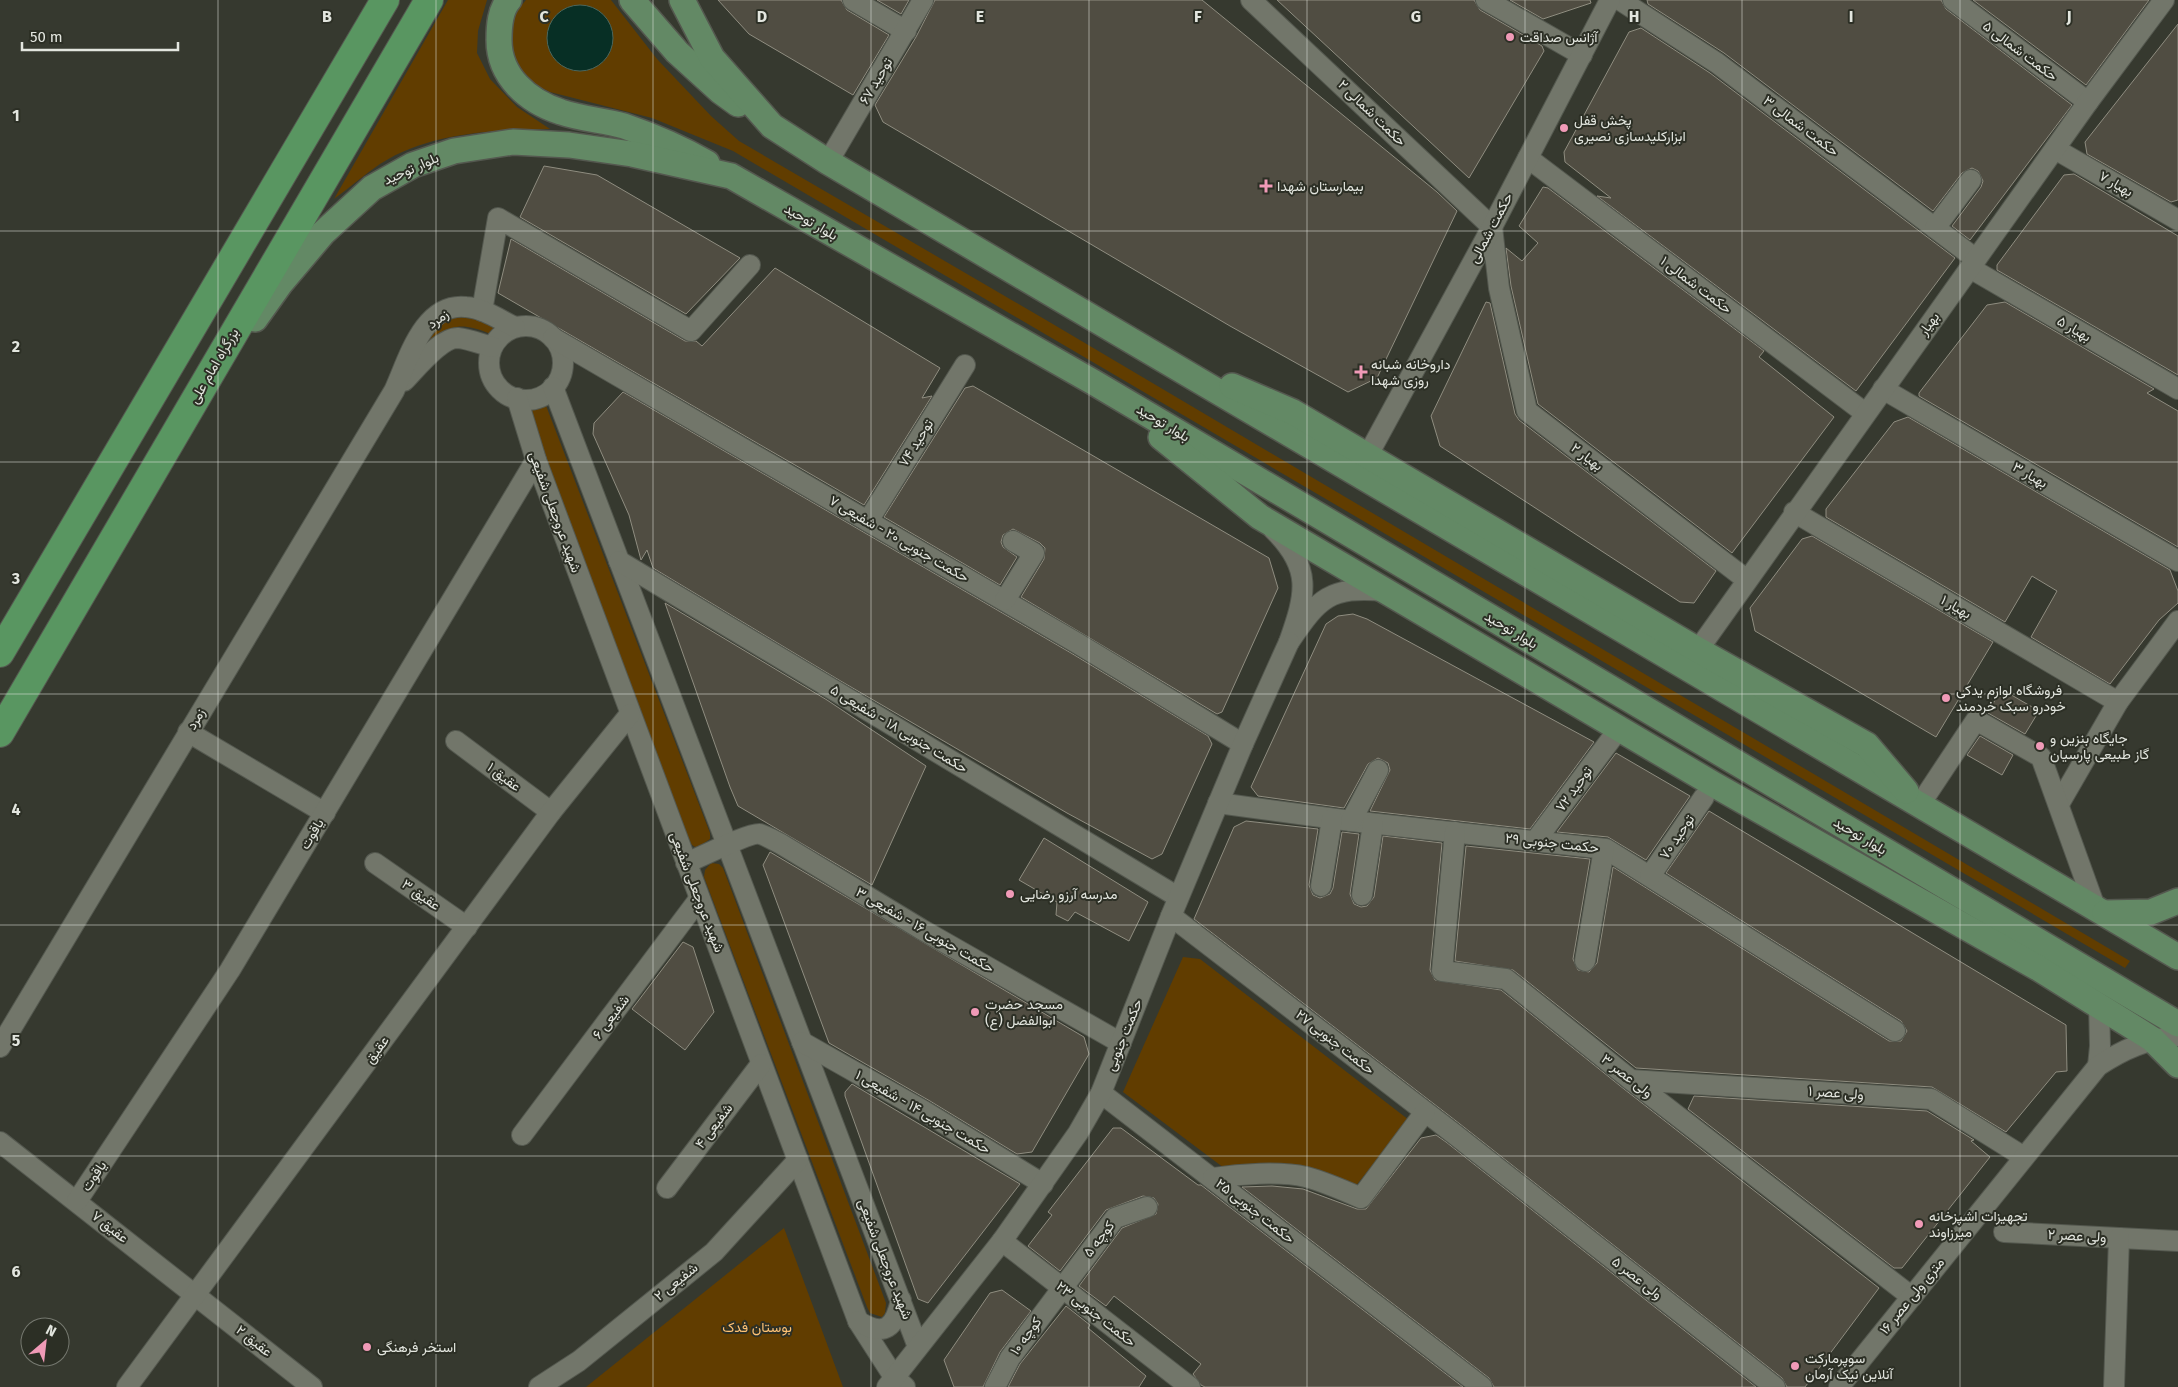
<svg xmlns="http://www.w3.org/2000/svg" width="2178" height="1387" font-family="'Fira Sans',Vazirmatn,sans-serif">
<rect width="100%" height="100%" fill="#36392f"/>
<g fill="#613d00">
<path d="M448 0H487L478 31 477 53 490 79 517 107 550 129C493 130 430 132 380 164 364 175 349 188 334 199Z"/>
<polygon points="526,0 611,0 657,59 711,116 739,141 1046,320 2130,961 2125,968 733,151 652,118 550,92 530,82 519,67 511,50 510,32 515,13"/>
<path d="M459 317 481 320 495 327 491 334C452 319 451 328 420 349 432 333 439 321 459 317Z"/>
<polygon points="545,403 710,833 710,839 697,848 692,845 684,830 528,409"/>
<polygon points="711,863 719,864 723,868 886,1303 885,1313 882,1317 870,1313 867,1307 704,877 705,870"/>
<polygon points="1183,957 1200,959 1409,1120 1346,1198 1306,1182 1244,1183 1123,1092"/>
<polygon points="784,1228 843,1387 586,1387"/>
</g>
<circle fill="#072f25" stroke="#49665d" cx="580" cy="38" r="33"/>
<g fill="#504d42" stroke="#8f8d80">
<polygon points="718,0 841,0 847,10 889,35 853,95 749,34"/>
<polygon points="877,0 909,0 901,14"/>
<polygon points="935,0 1202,0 1437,192 1457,211 1377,378 1348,392 1230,326 883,122 875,105 916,37"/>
<polygon points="1277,0 1474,0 1480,10 1542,46 1544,51 1469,178"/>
<polygon points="1510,0 1590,0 1591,3 1543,19"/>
<polygon points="1647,0 1941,0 1946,9 2072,105 1970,240 1952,226 1981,187 1983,181 1978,171 1972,168 1962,173 1933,211 1724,53 1648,4"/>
<polygon points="1973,0 2149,0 2086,85"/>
<polygon points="2178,24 2178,200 2171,202 2087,154 2085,142"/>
<polygon points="1641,28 1710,73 1955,258 1856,391 1597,196 1611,198 1565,162 1564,152 1629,32"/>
<polygon points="544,166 597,175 740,258 686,314 520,217"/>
<polygon points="2074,174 2178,236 2178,375 1997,270 1997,265 2064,175"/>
<polygon points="1543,187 1548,188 1764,351 1759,357 1834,417 1732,553 1538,404 1511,286 1506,248 1522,261 1538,243 1519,226"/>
<polygon points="511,239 685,341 696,341 702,346 775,268 940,368 922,398 932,396 864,505 498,293"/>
<polygon points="1486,302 1490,303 1515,414 1519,420 1716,571 1694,603 1680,602 1440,446 1431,416"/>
<polygon points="2005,302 2154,389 2147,393 2178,411 2178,547 1919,396 1919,393 1987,305"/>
<polygon points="973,386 1269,558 1278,588 1222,712 1217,714 1021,597 1044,559 1045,548 1040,543 1013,529 1003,535 1001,542 1003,547 1017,557 1000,585 884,517 965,388"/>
<polygon points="623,392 1071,653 1208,736 1212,744 1162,854 1152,859 1067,813 839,680 653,568 647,550 641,560 629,515 593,434 594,423"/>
<polygon points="1908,417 2170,570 2178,591 2178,603 2159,620 2110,684 2031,637 2057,591 2032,576 2005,622 1826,517 1826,509 1894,422"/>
<polygon points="1812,536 1993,642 1936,737 1755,631 1750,608 1802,539"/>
<polygon points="665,603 827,700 926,766 872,885 738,806 730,787"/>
<polygon points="1353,614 1367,619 1594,742 1530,829 1370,811 1390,770 1388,763 1378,758 1368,764 1344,808 1258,796 1251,787 1326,624 1338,616"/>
<polygon points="2001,689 2039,711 2025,734 1988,713"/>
<polygon points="1980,736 2013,755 2002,775 1967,755"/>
<polygon points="1616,753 1690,796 1646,860 1608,837 1557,832"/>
<polygon points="1709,811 2066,1025 2067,1071 2056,1072 2006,1132 1932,1087 1636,1068 1513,970 1455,961 1466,846 1590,859 1573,959 1578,970 1589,972 1597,963 1613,867 1889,1041 1901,1041 1907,1031 1901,1021 1666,873"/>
<polygon points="1246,821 1318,829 1309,885 1313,895 1320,898 1330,894 1333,888 1342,832 1359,834 1350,894 1354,904 1361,907 1367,906 1374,897 1383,836 1442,843 1430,970 1435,980 1501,990 1624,1089 1879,1288 1805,1387 1787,1387 1782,1378 1460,1124 1194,919 1234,827"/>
<polygon points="1044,838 1148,902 1129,941 1075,912 1068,921 1056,915 1057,902 1019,880"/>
<polygon points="770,852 1084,1037 1089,1054 1032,1152 1017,1154 930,1101 829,1043 763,865"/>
<polygon points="683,942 693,947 714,1012 685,1050 632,1009"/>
<polygon points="852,1084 1020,1184 928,1303 918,1299 845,1096 845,1092"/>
<polygon points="1694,1096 1927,1111 1974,1140 1971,1141 1990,1157 1902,1268 1894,1268 1688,1109"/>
<polygon points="1113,1128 1121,1128 1198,1185 1201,1185 1463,1387 1205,1387 1201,1385 1193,1374 1201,1364 1114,1296 1106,1306 1079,1286 1122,1228 1156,1214 1158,1204 1154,1198 1143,1196 1106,1210 1060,1271 1028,1246 1052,1215 1048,1212"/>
<polygon points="1436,1135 1446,1142 1756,1387 1494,1387 1489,1378 1242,1187 1272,1186 1303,1189 1357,1209 1366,1209 1421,1138"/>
<polygon points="1002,1290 1031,1311 1000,1352 983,1387 954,1387 944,1360 990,1293"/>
<polygon points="1066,1306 1090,1325 1088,1328 1146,1376 1139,1387 1008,1387 1020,1364"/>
</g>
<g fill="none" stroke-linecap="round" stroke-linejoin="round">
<defs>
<g id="minor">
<polyline points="853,0 906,31"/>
<polyline points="1251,0 1492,227 1499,288 1527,411 1747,580"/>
<polyline points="1486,0 1582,55"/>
<polyline points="1620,0 1717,63 1976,259"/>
<polyline points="1953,0 2088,102"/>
<polyline points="2055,149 2178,220"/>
<polyline points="1528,158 1865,413"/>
<polyline points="828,162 923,0"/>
<polyline points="1935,228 1971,180"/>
<polyline points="1970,268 2178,389"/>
<polyline points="482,311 498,218 691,331 750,265"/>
<circle cx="526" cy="363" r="37"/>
<polyline points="553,338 1077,643 1243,744"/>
<path d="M404 381C416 369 441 337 458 338 469 339 481 344 492 347"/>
<polyline points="553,387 918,1347"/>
<polyline points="1883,389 2178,561"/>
<polyline points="517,398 536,460 858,1321 894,1377 905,1387"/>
<polyline points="1368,455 1492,227 1610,0"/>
<polyline points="1794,512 2118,702"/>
<polyline points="868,521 965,365"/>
<path d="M1273 529C1313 568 1306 594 1289 642 1319 598 1329 586 1385 591"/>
<polyline points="619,561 1178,897"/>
<polyline points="1005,600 1034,553 1013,541"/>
<polyline points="1698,650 2088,102 2164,0"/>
<polyline points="188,732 325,813"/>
<polyline points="456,741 551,812"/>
<polyline points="1218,803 1351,821 1606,849 1895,1031"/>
<polyline points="2059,804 2118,702 2178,621"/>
<polyline points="1919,806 1976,720 2041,757 2095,907"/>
<polyline points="1351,821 1378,770"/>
<polyline points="1455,832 1442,971 1506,979 1631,1080 1912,1297"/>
<polyline points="1536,840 1612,738"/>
<polyline points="375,863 467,927"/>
<path d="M686 863C699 858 750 832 760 834 767 836 775 841 781 844L921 929 1121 1043"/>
<polyline points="1650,876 1704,797"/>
<polyline points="1321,886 1332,819"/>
<polyline points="1362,895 1373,824"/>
<polyline points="1171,916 1453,1133 1775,1387"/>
<polyline points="1585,961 1604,849"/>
<polyline points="802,1042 924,1111 1043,1184"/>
<path d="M0 1047 394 391C408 361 423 302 466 307 483 308 500 320 515 327"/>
<polyline points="2098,1066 2100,1046 2099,1004"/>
<polyline points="1631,1080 1931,1099 2024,1157"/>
<polyline points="1101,1093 1482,1387"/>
<polyline points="522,1135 699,899"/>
<polyline points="0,1142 312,1387"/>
<path d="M1213 1178C1239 1174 1280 1171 1306 1177 1325 1182 1343 1190 1361 1198L1425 1112"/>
<polyline points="667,1188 761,1064"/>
<polyline points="77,1201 230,970 536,460"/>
<polyline points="2004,1232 2178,1241"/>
<polyline points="1002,1241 1190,1387"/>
<path d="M858 1321C885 1338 895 1327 901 1300"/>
<polyline points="127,1387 551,812 630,714"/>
<polyline points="539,1387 579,1361 714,1252 798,1160"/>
<polyline points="887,1387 1002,1241 1078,1133 1101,1093 1171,916 1243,744 1289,642"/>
<polyline points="995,1387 1010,1358 1115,1218 1147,1207"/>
<path d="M1839 1387 2098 1066C2124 1049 2147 1039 2178 1036"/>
<polyline points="2114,1387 2119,1238"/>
</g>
<g id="major">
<path d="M509 0C500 10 499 26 499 40 499 76 527 101 561 112 581 119 603 120 624 126 653 136 681 148 707 163"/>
<polyline points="632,0 677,52 720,91 738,104"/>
<polyline points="682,0 712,58 772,126 828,162 2178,957"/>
<polyline points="255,319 280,284 323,233 372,188 413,165 454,151 513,142 569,145 632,154 731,176 1093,382 2178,1024"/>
<polyline points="1232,386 1293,412 1698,650 1867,745 1906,791"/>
<polyline points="1161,437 1260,517 1713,784 2038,968 2152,1039 2178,1065"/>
<polyline points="2105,913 2151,912 2178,901"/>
</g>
<g id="highway">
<polyline points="0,653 385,0"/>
<polyline points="0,733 429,0"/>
</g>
</defs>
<use href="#minor" stroke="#54584f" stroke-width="22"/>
<use href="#major" stroke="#54584f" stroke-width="28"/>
<use href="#highway" stroke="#54584f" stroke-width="30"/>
<use href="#minor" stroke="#72766a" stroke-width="20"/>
<use href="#major" stroke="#638965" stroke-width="25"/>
<use href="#highway" stroke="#599661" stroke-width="28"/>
</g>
<path fill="none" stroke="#e3e6df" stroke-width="1" stroke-opacity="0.55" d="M218 0V1387M436 0V1387M653 0V1387M871 0V1387M1089 0V1387M1307 0V1387M1525 0V1387M1742 0V1387M1960 0V1387M0 231H2178M0 462H2178M0 694H2178M0 925H2178M0 1156H2178"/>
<g fill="#f09ab7" stroke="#2c2f25" stroke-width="2">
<circle cx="1510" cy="37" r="5"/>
<circle cx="1564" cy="128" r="5"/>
<path d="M1263.5 178.5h5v5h5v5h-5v5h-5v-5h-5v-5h5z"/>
<path d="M1358.5 364.5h5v5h5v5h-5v5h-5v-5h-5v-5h5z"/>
<circle cx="1946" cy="698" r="5"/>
<circle cx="2040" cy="746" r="5"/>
<circle cx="1010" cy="894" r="5"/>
<circle cx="975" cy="1012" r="5"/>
<circle cx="1919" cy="1224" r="5"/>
<circle cx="367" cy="1347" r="5"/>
<circle cx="1795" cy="1366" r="5"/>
</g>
<g text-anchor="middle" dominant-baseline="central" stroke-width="4" stroke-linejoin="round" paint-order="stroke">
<g font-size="14" fill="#e3e6df" stroke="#2c2f25" text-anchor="start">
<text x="1520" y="37">آژانس صداقت</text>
<text x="1574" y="120">پخش قفل<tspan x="1574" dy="16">ابزارکلیدسازی نصیری</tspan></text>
<text x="1277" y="186">بیمارستان شهدا</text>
<text x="1371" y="364">داروخانه شبانه<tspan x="1371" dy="16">روزی شهدا</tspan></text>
<text x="1956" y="690">فروشگاه لوازم یدکی<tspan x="1956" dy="16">خودرو سبک خردمند</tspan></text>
<text x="2050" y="738">جایگاه بنزین و<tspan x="2050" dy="16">گاز طبیعی پارسیان</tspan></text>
<text x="1020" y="894">مدرسه آرزو رضایی</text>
<text x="985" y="1004">مسجد حضرت<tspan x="985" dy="16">ابوالفضل (ع)</tspan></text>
<text x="1929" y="1216">تجهیزات اشپزخانه<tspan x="1929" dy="16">میرزاوند</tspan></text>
<text x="377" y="1347">استخر فرهنگی</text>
<text x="1805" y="1358">سوپرمارکت<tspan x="1805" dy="16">آنلاین نیک آرمان</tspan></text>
</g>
<g font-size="14" fill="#e3e6df" stroke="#2c2f25">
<text transform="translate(2020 51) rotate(37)">حکمت شمالی ۵</text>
<text transform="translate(876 81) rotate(-59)">توحید ۶۷</text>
<text transform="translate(1372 113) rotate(44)">حکمت شمالی ۲</text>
<text transform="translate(1801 126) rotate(37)">حکمت شمالی ۳</text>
<text transform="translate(411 169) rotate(-24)">بلوار توحید</text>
<text transform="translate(2116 184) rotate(30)">بهیار ۷</text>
<text transform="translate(811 222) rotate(30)">بلوار توحید</text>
<text transform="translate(1491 228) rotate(-62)">حکمت شمالی</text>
<text transform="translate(1696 285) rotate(37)">حکمت شمالی ۱</text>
<text transform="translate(438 319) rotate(-37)">زمرد</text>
<text transform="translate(1929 324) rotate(-54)">بهیار</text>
<text transform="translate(2074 329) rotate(30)">بهیار ۵</text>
<text transform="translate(214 366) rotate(-60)">بزرگراه امام علی</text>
<text transform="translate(1163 423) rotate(31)">بلوار توحید</text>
<text transform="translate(916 443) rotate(-58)">توحید ۷۴</text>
<text transform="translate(1587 457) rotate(37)">بهیار ۲</text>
<text transform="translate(2030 475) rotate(30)">بهیار ۳</text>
<text transform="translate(555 512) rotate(70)">شهید عروجعلی شفیعی</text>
<text transform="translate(899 539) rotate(30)">حکمت جنوبی ۲۰ - شفیعی ۷</text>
<text transform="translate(1956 607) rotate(30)">بهیار ۱</text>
<text transform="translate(1511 630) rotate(31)">بلوار توحید</text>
<text transform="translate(196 719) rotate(-59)">زمرد</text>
<text transform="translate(899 729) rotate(31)">حکمت جنوبی ۱۸ - شفیعی ۵</text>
<text transform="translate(504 777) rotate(37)">عقیق ۱</text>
<text transform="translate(1574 789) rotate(-54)">توحید ۷۲</text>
<text transform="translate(312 834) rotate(-59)">یاقوت</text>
<text transform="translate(1860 836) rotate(31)">بلوار توحید</text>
<text transform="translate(1677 837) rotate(-56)">توحید ۷۰</text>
<text transform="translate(1552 843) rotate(6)">حکمت جنوبی ۲۹</text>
<text transform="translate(697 892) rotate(69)">شهید عروجعلی شفیعی</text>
<text transform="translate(421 895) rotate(35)">عقیق ۳</text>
<text transform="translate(925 930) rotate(30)">حکمت جنوبی ۱۶ - شفیعی ۳</text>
<text transform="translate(611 1017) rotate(-53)">شفیعی ۶</text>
<text transform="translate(1124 1035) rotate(-68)">حکمت جنوبی</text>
<text transform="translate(1335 1042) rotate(38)">حکمت جنوبی ۲۷</text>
<text transform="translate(377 1050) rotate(-54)">عقیق</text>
<text transform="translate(1627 1076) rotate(38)">ولی عصر ۳</text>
<text transform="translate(1836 1093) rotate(4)">ولی عصر ۱</text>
<text transform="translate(923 1112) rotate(30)">حکمت جنوبی ۱۴ - شفیعی ۱</text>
<text transform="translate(714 1126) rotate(-53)">شفیعی ۴</text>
<text transform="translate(94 1176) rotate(-56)">یاقوت</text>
<text transform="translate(1255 1211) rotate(38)">حکمت جنوبی ۲۵</text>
<text transform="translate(110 1227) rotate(38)">عقیق ۷</text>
<text transform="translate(2077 1236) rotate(3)">ولی عصر ۲</text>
<text transform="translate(1099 1239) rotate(-52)">کوچه ۵</text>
<text transform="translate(885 1259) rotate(69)">شهید عروجعلی شفیعی</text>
<text transform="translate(1637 1278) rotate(38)">ولی عصر ۵</text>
<text transform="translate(676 1282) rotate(-39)">شفیعی ۲</text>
<text transform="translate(1912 1296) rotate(-51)">۱۶ متری ولی عصر</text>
<text transform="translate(1096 1314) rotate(38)">حکمت جنوبی ۲۳</text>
<text transform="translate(1026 1336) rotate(-54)">کوچه ۱۰</text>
<text transform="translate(254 1341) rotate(38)">عقیق ۲</text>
</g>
<g font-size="14" fill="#fec274" stroke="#2c2f25">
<text x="757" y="1327">بوستان فدک</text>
</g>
</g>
<g font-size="16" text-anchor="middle" font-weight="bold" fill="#e3e6df" stroke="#2c2f25" stroke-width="4" stroke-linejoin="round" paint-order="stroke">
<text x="327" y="22">B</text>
<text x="544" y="22">C</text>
<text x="762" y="22">D</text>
<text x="980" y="22">E</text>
<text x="1198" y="22">F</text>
<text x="1416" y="22">G</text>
<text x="1634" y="22">H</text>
<text x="1851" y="22">I</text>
<text x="2069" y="22">J</text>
<text x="16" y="121">1</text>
<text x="16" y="352">2</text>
<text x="16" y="584">3</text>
<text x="16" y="815">4</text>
<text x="16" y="1046">5</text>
<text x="16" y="1277">6</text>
</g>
<g transform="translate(45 1342) rotate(28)"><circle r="24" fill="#2c2f25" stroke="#75786f"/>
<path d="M0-4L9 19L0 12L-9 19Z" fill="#f09ab7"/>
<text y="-8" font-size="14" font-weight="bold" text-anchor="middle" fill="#e3e6df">N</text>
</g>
<path d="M22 42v8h156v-8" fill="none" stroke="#e3e6df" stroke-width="2.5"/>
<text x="30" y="42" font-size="15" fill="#e3e6df" stroke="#2c2f25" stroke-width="4" paint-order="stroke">50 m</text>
</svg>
